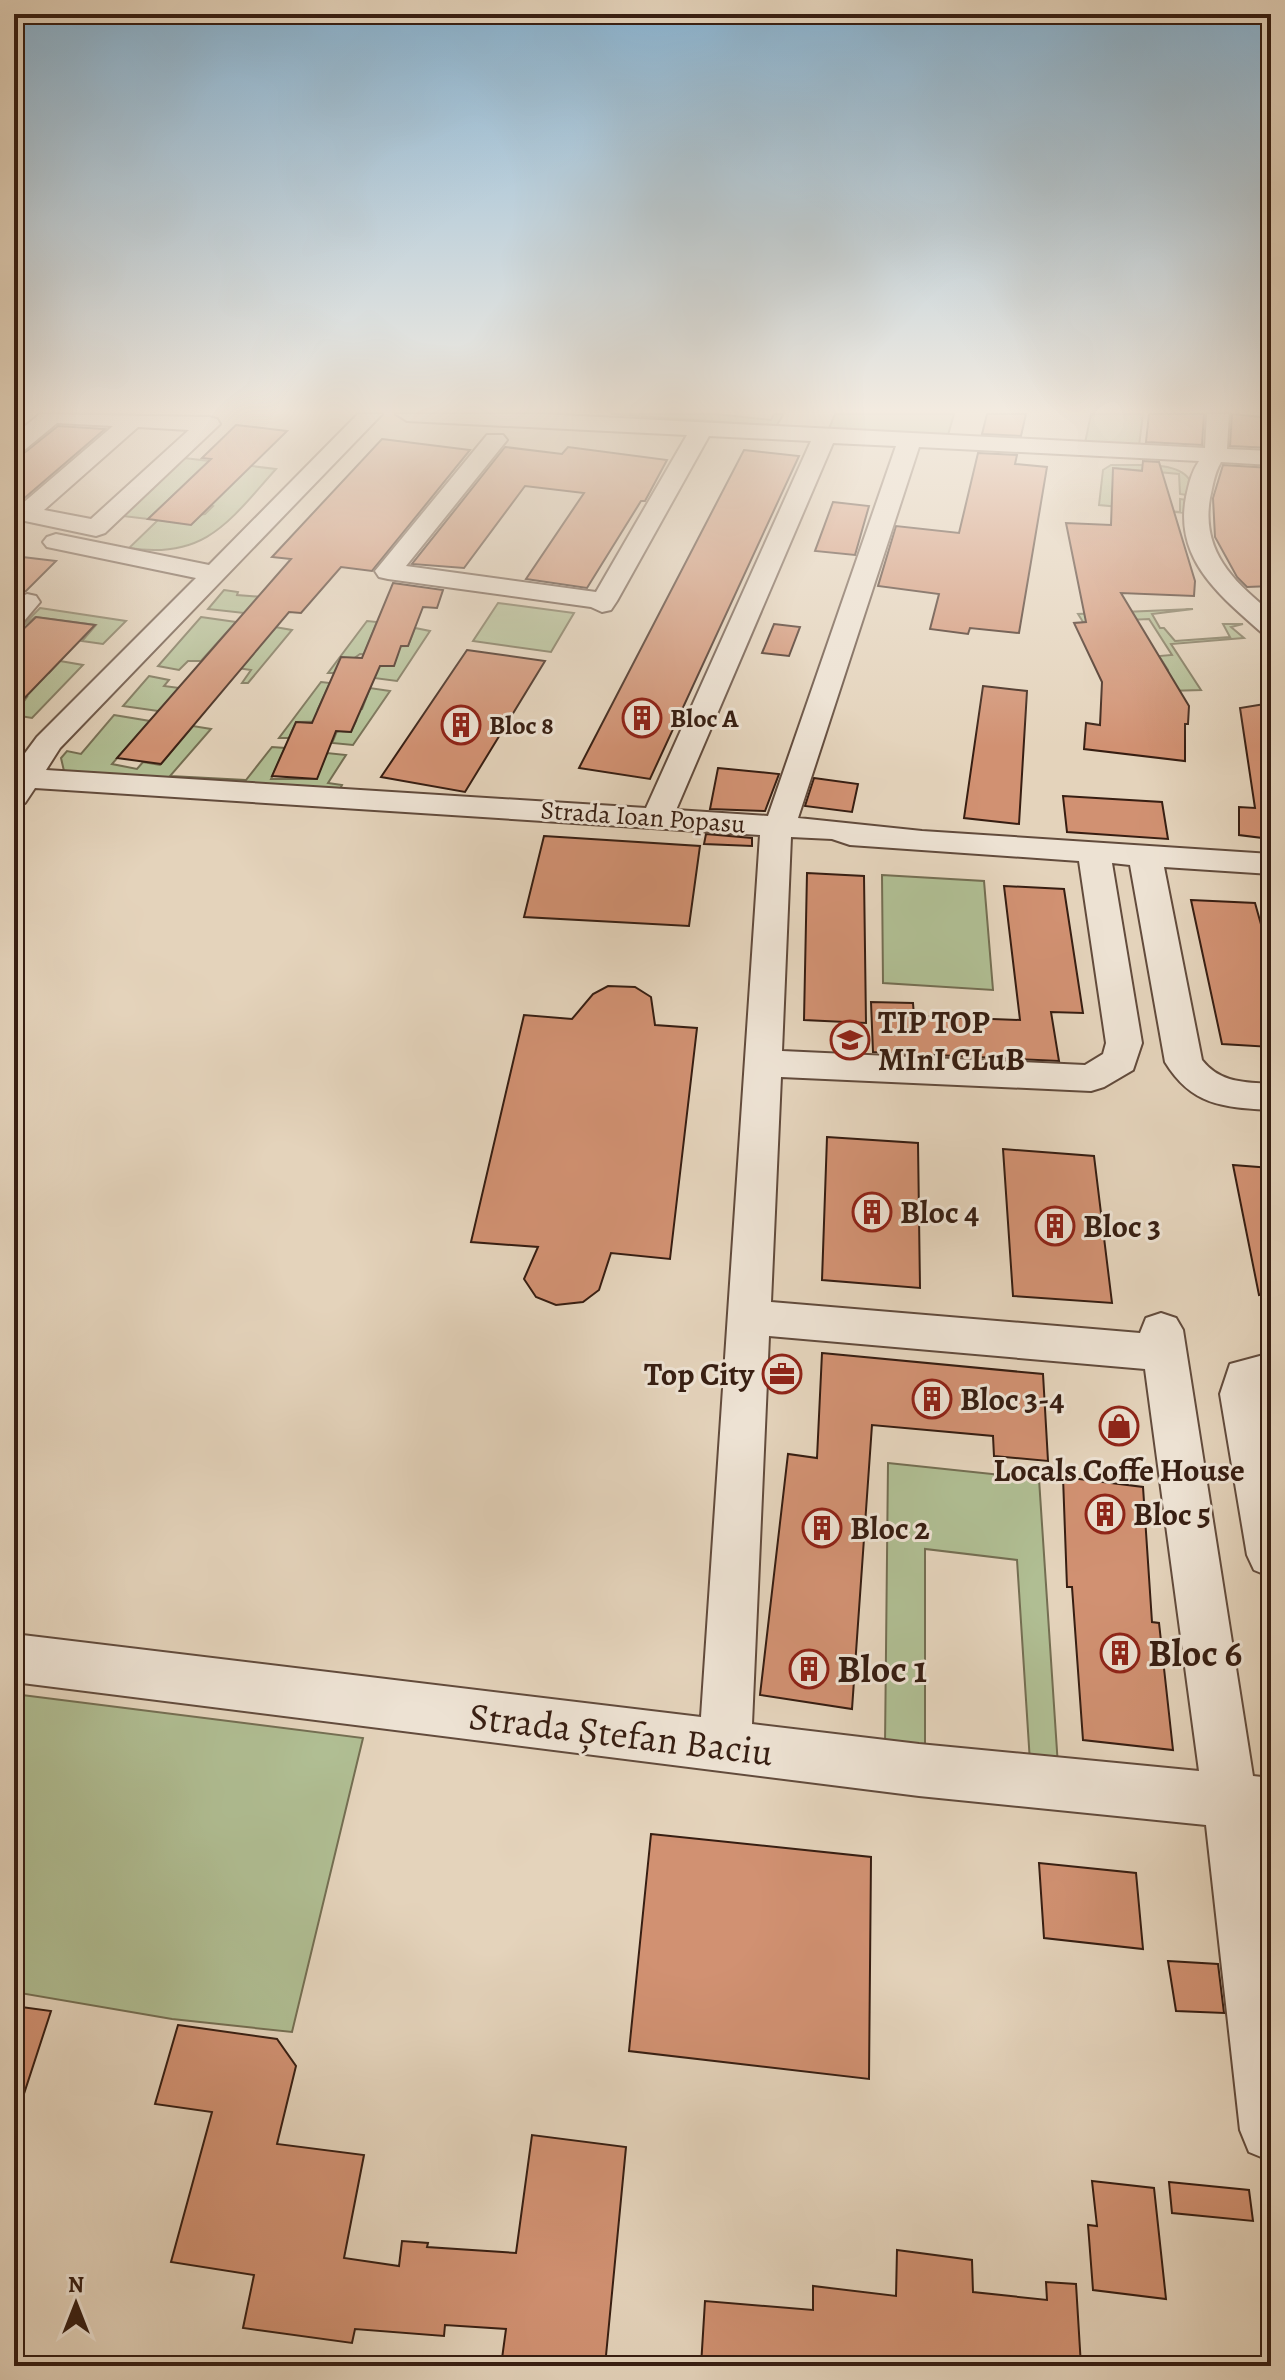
<svg xmlns="http://www.w3.org/2000/svg" width="1285" height="2380" font-family="Alegreya,serif">
<rect width="100%" height="100%" fill="#e4d3bb"/>
<filter id="stains"><feTurbulence type="fractalNoise" baseFrequency=".0025" numOctaves="4"/><feColorMatrix values="0 0 0 0 .2 0 0 0 0 .09 0 0 0 0 .02 0 0 0 .5 -.17"/></filter>
<radialGradient id="worn" r=".72"><stop offset=".6" stop-color="#630" stop-opacity="0"/><stop offset="1" stop-color="#630" stop-opacity=".3"/></radialGradient>
<g fill="#b0be93" stroke="#746e52" stroke-width="2">
<polygon points="611,414 716,414 771,420 774,414 784,414 776,426"/>
<polygon points="835,414 954,414 948,435 828,431"/>
<polygon points="1091,414 1143,414 1139,446 1085,443"/>
<path d="M184 458 276 469C230 520 206 560 129 548L158 520 205 514 213 506 179 490 148 519 123 516Z"/>
<path d="M1111 465C1132 466 1176 460 1189 479L1187 495 1180 494 1179 474 1114 468 1112 506 1180 512V499L1187 500 1185 513 1099 505 1103 470Z"/>
<polygon points="224,590 238,592 237,595 275,598 244,613 208,609"/>
<polygon points="498,603 574,613 551,652 473,641"/>
<polygon points="40,608 126,621 103,644 82,641 96,625 35,617 18,630"/>
<polygon points="1193,609 1152,614 1160,628 1164,628 1175,641 1230,637 1223,624 1243,624 1231,627 1244,638 1171,644 1201,690 1167,691 1168,670 1159,656 1172,655 1149,619 1083,622 1078,614"/>
<polygon points="201,617 236,622 201,661 188,661 179,670 158,666"/>
<polygon points="367,621 377,622 367,647 408,646 415,628 430,631 397,681 374,678 379,666 393,666 397,656 360,654 334,673 328,673"/>
<polygon points="275,627 292,630 248,683 242,683 251,670 224,666"/>
<polygon points="60,661 83,665 32,718 14,715 27,697 14,695 14,668 49,673"/>
<polygon points="149,676 169,680 164,686 195,690 158,711 123,706"/>
<polygon points="321,682 330,683 318,709 362,709 370,688 390,691 353,745 332,743 337,731 351,732 356,721 296,722 289,738 279,738"/>
<polygon points="114,715 150,721 112,764 137,769 143,762 160,765 193,726 211,729 170,776 246,780 272,747 285,748 271,779 316,779 327,753 346,755 328,783 342,785 340,789 64,771 61,758 67,751 81,754"/>
<polygon points="882,875 984,881 993,990 883,983"/>
<polygon points="888,1463 1039,1479 1058,1766 1030,1762 1017,1560 925,1549 925,1749 885,1745"/>
<polygon points="14,1694 363,1738 292,2032 172,2019 14,1992"/>
</g>
<g fill="#d19172" stroke="#371e12" stroke-width="2">
<polygon points="987,414 1026,414 1021,436 982,434"/>
<polygon points="1149,414 1204,414 1202,445 1146,442"/>
<polygon points="1232,414 1271,418 1271,448 1230,446"/>
<polygon points="236,425 287,431 191,525 148,519 211,459 202,458"/>
<polygon points="58,426 105,429 14,507 14,461"/>
<polygon points="382,439 470,450 372,571 341,567 301,613 289,612 161,764 117,758 291,559 272,557"/>
<polygon points="505,447 562,454 568,447 667,460 645,501 641,501 587,588 526,579 584,493 525,486 464,568 412,564"/>
<polygon points="744,450 799,456 650,779 579,768"/>
<polygon points="978,453 1017,455 1015,464 1047,467 1019,633 970,628 968,634 930,629 939,594 878,586 896,526 959,533"/>
<polygon points="1143,461 1159,462 1195,581 1194,596 1121,593 1189,706 1188,724 1185,724 1185,761 1084,749 1086,723 1100,725 1102,682 1074,623 1086,622 1066,523 1111,525 1113,468 1142,471"/>
<polygon points="1223,465 1271,468 1271,586 1247,587 1237,577 1215,537 1213,498"/>
<polygon points="833,502 869,506 855,555 815,551"/>
<polygon points="14,556 56,561 26,591 14,597"/>
<polygon points="393,583 443,590 437,608 423,607 408,646 401,646 394,666 380,666 351,732 336,731 317,779 272,776 296,722 312,723 341,657 362,658"/>
<polygon points="36,617 95,625 14,709 14,638"/>
<polygon points="774,624 800,627 789,656 762,653"/>
<polygon points="467,650 545,661 465,792 381,777"/>
<polygon points="983,686 1027,691 1019,824 964,818"/>
<polygon points="1271,703 1271,839 1239,835 1239,807 1255,808 1240,708"/>
<polygon points="718,768 779,774 765,811 710,809"/>
<polygon points="814,778 858,784 852,812 805,806"/>
<polygon points="1063,796 1162,802 1168,839 1067,832"/>
<polygon points="706,834 752,838 752,846 704,844"/>
<polygon points="544,836 700,846 689,926 524,917"/>
<polygon points="807,873 864,876 866,1023 804,1020"/>
<polygon points="1004,886 1064,889 1083,1013 1051,1012 1059,1061 873,1052 871,1002 913,1003 914,1016 1020,1020"/>
<polygon points="1191,900 1255,903 1271,960 1271,1047 1222,1044"/>
<polygon points="608,986 635,987 651,997 655,1025 697,1028 670,1259 611,1253 599,1290 583,1302 556,1305 536,1297 524,1279 538,1247 471,1242 524,1015 572,1019 593,994"/>
<polygon points="827,1137 918,1143 920,1288 822,1280"/>
<polygon points="1003,1149 1094,1156 1112,1303 1013,1296"/>
<polygon points="1233,1165 1271,1168 1271,1293 1259,1295"/>
<polygon points="822,1353 1043,1374 1048,1461 994,1456 993,1436 872,1425 852,1709 760,1695 788,1454 817,1458"/>
<polygon points="1063,1477 1143,1487 1152,1622 1159,1623 1173,1750 1083,1740 1072,1587 1067,1587"/>
<polygon points="651,1834 871,1857 869,2079 629,2051"/>
<polygon points="1039,1863 1136,1873 1143,1949 1044,1938"/>
<polygon points="1168,1961 1218,1964 1224,2013 1176,2011"/>
<polygon points="14,2006 51,2011 19,2109 14,2108"/>
<polygon points="178,2025 277,2039 296,2066 277,2144 364,2155 344,2258 399,2266 402,2241 428,2243 427,2247 516,2253 532,2135 626,2147 605,2366 501,2366 506,2329 445,2325 444,2336 355,2329 352,2343 243,2328 254,2275 171,2262 212,2112 155,2104"/>
<polygon points="1092,2181 1154,2188 1166,2299 1093,2290 1088,2225 1097,2226"/>
<polygon points="1169,2182 1249,2190 1253,2221 1172,2213"/>
<polygon points="897,2250 972,2260 973,2292 1047,2300 1046,2282 1076,2284 1081,2366 701,2366 705,2301 813,2310 813,2286 896,2296"/>
</g>
<g fill="none" stroke-linecap="round" stroke-linejoin="round">
<defs>
<g id="minor">
<path d="M40 414 209 417 217 419 220 424 105 533 96 536 25 521 14 516 16 509 113 426 57 423 22 452 14 454V435ZM138 427 189 430 91 519 44 510Z"/>
<path d="M358 414H382L60 748 46 770 646 808 811 441 709 436 617 601 611 610 602 612 591 607 388 579 379 577 375 571 487 435H503L507 440 406 566 596 592 687 435 407 421 396 414H542L1205 448 1207 414H1229L1227 449 1271 451V465L1221 462C1214 474 1213 485 1210 498 1201 551 1233 581 1271 612V634L1261 632C1219 595 1174 559 1186 497 1189 484 1191 473 1199 461L919 447 798 818 922 831 1271 854V874L1164 867 1202 1060C1220 1083 1244 1082 1271 1084V1110C1223 1107 1192 1106 1165 1062L1130 865 1112 863 1142 1043 1133 1070 1104 1087 1091 1091 781 1077 771 1302 1140 1333 1146 1318 1161 1313 1176 1318 1183 1330 1253 1776 1271 1778V1832L1261 1831 1271 1905V2161L1249 2152 1240 2130 1206 1825 919 1796 14 1682V1634L701 1717 760 835 35 788 25 803 14 805V768L37 737 196 578 47 547 43 542 47 537 56 534 209 565ZM833 443 896 446 768 816 676 810ZM791 837 832 839 850 845 1079 861 1106 1043 1103 1054 1085 1065 782 1051ZM769 1336 1145 1369 1199 1771 919 1744 752 1724Z"/>
<polygon points="27,594 36,596 40,602 24,621 14,623 14,600"/>
<polygon points="1271,1353 1271,1389 1264,1394 1271,1429 1271,1577 1254,1570 1247,1555 1220,1394 1230,1364"/>
</g>
</defs>
<use href="#minor" stroke="#624b3c" stroke-width="4"/>
<use href="#minor" fill="#ede2d3" fill-rule="evenodd"/>
</g>
<linearGradient id="sky" x2="0" y2="1"><stop stop-color="#88b5d5"/><stop offset="0.55" stop-color="#f3ebe0"/><stop offset="1" stop-color="#f3ebe0" stop-opacity="0"/></linearGradient>
<rect width="1285" height="747" fill="url(#sky)"/>
<defs>
<symbol id="building-ring" viewBox="-11 -11 22 22"><circle r="9.5" fill="#ede2d3" stroke="#8f2418" stroke-width="1.5"/><path d="M-4-6H4V6H1V3H-1V6H-4ZM-2.5-4.3h1.7v1.8h-1.7ZM.8-4.3h1.7v1.8H.8ZM-2.5-1h1.7V.8h-1.7ZM.8-1h1.7V.8H.8Z" fill="#8f2418"/></symbol>
<symbol id="school-ring" viewBox="-11 -11 22 22"><circle r="9.5" fill="#ede2d3" stroke="#8f2418" stroke-width="1.5"/><path d="M0-5L7-2L0 1L-7-2ZM-4 1L0 2.5L4 1V4Q0 6-4 4Z" fill="#8f2418"/></symbol>
<symbol id="office-ring" viewBox="-11 -11 22 22"><circle r="9.5" fill="#ede2d3" stroke="#8f2418" stroke-width="1.5"/><path d="M-6-3h4V-5.5h4V-3h4V5H-6ZM-1-4.5V-3h2v-1.5ZM-6 0V1H6V0Z" fill="#8f2418"/></symbol>
<symbol id="shop-ring" viewBox="-11 -11 22 22"><circle r="9.5" fill="#ede2d3" stroke="#8f2418" stroke-width="1.5"/><path d="M-5-2.5h2.3a2.7 3.5 0 0 1 5.4 0H5L5.5 6h-11ZM-1.5-2.5h3a1.5 2.3 0 0 0-3 0Z" fill="#8f2418"/></symbol>
</defs>
<g fill-rule="evenodd">
<use href="#building-ring" x="620" y="696" width="44" height="44"/>
<use href="#building-ring" x="439" y="703" width="44" height="44"/>
<use href="#school-ring" x="828" y="1018" width="44" height="44"/>
<use href="#building-ring" x="850" y="1190" width="44" height="44"/>
<use href="#building-ring" x="1033" y="1204" width="44" height="44"/>
<use href="#office-ring" x="760" y="1352" width="44" height="44"/>
<use href="#building-ring" x="910" y="1377" width="44" height="44"/>
<use href="#shop-ring" x="1097" y="1404" width="44" height="44"/>
<use href="#building-ring" x="1083" y="1492" width="44" height="44"/>
<use href="#building-ring" x="800" y="1506" width="44" height="44"/>
<use href="#building-ring" x="1098" y="1631" width="44" height="44"/>
<use href="#building-ring" x="787" y="1647" width="44" height="44"/>
</g>
<g text-anchor="middle" dominant-baseline="central" stroke-width="6" stroke-linejoin="round" paint-order="stroke">
<g font-size="26" font-weight="bold" fill="#371e12" stroke="#ede2d3" text-anchor="start">
<text x="670" y="718">Bloc A</text>
<text x="489" y="725">Bloc 8</text>
</g>
<g font-size="26" fill="#371e12" stroke="#ede2d3">
<text transform="translate(643 817) rotate(4)">Strada Ioan Popasu</text>
</g>
<g font-size="32" font-weight="bold" fill="#371e12" stroke="#ede2d3" text-anchor="start">
<text x="878" y="1022">TIP TOP<tspan x="878" dy="37">MInI CLuB</tspan></text>
<text x="900" y="1212">Bloc 4</text>
<text x="1083" y="1226">Bloc 3</text>
<text x="754" y="1374" text-anchor="end">Top City</text>
<text x="960" y="1399">Bloc 3-4</text>
<text x="1119" y="1470" text-anchor="middle">Locals Coffe House</text>
<text x="1133" y="1514">Bloc 5</text>
<text x="850" y="1528">Bloc 2</text>
</g>
<g font-size="38" font-weight="bold" fill="#371e12" stroke="#ede2d3" text-anchor="start">
<text x="1148" y="1653">Bloc 6</text>
<text x="837" y="1669">Bloc 1</text>
</g>
<g font-size="38" fill="#371e12" stroke="#ede2d3">
<text transform="translate(621 1734) rotate(7)">Strada Ștefan Baciu</text>
</g>
</g>
<rect width="1285" height="2380" fill="none" stroke="#e4d3bb" stroke-width="48"/>
<rect x="16" y="16" width="1253" height="2348" fill="none" stroke="#371e12" stroke-width="4"/>
<rect x="24" y="24" width="1237" height="2332" fill="none" stroke="#371e12" stroke-width="2"/>
<g transform="translate(76 2304)" stroke="#ede2d3" stroke-width="6" paint-order="stroke">
<path d="M0-6L14 30L0 20L-14 30Z" fill="#371e12"/>
<text y="-12" font-size="22" font-weight="bold" text-anchor="middle" fill="#371e12">N</text>
</g>
<rect width="100%" height="100%" filter="url(#stains)"/>
<rect width="100%" height="100%" fill="url(#worn)"/>
</svg>
